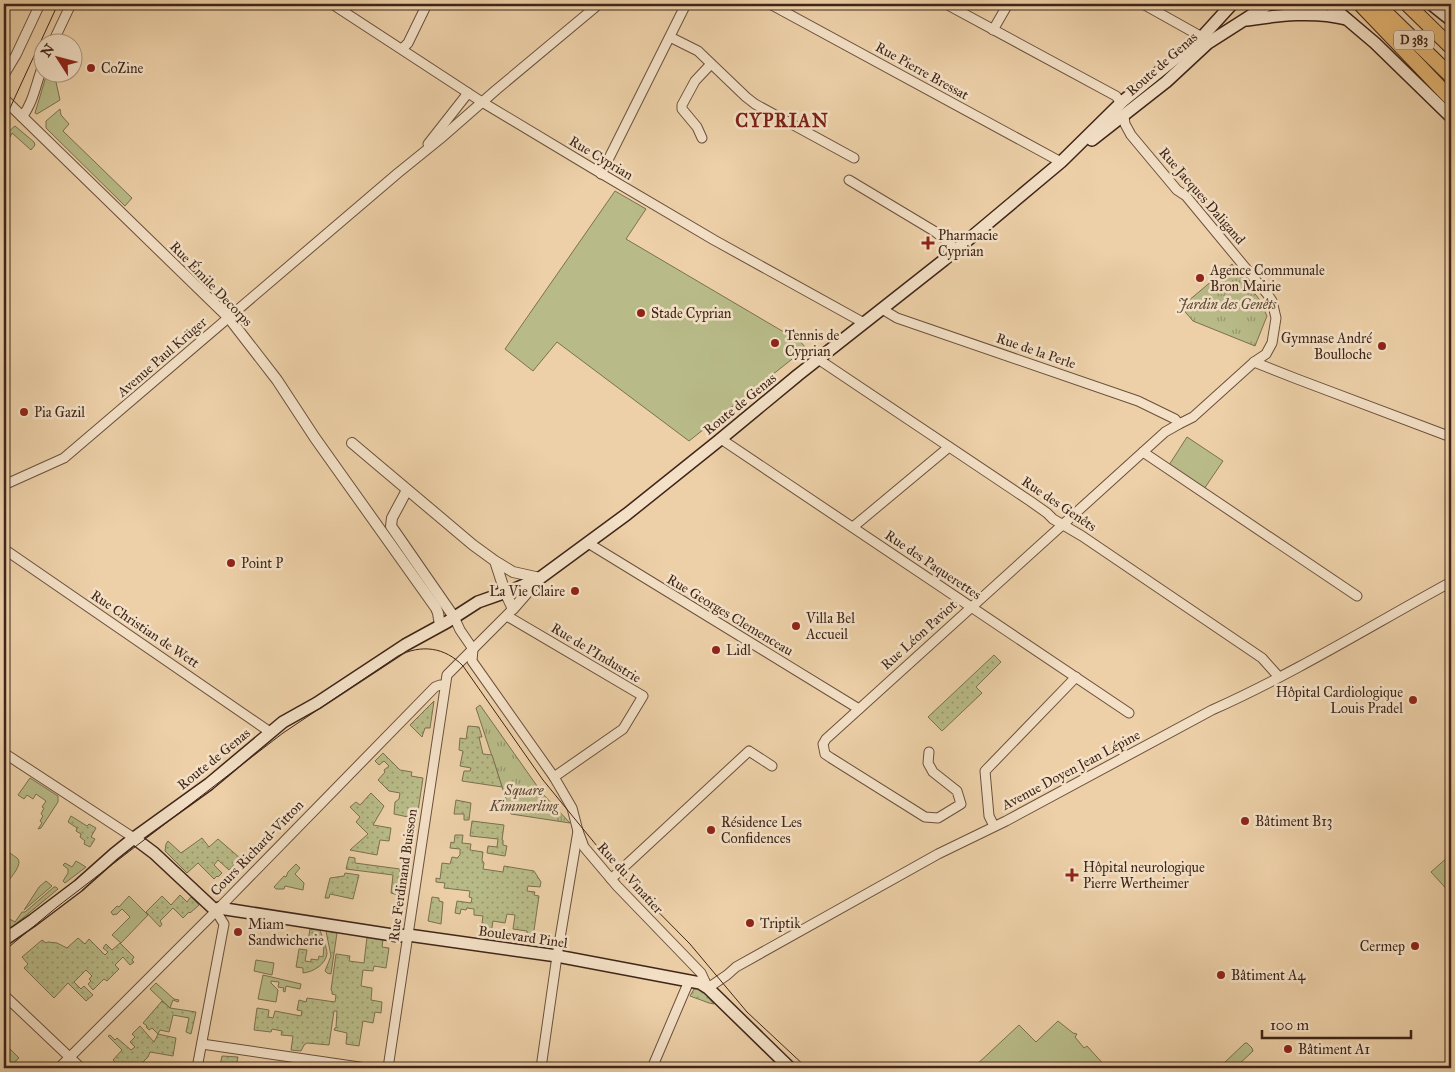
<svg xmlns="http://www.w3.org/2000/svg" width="1455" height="1072" font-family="'IM FELL Great Primer',serif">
<defs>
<pattern id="park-tufts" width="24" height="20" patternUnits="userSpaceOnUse" patternTransform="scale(1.25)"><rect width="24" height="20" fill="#b8bb88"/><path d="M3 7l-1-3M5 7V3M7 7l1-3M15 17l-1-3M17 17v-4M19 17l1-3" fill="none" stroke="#97986e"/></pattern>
<pattern id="garden-dots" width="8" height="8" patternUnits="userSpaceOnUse" patternTransform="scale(1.25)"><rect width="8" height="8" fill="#b8bb88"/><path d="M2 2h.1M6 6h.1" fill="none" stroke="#97986e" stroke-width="1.8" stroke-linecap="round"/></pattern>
</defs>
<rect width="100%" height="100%" fill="#edd0a8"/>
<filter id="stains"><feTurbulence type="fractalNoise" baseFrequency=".004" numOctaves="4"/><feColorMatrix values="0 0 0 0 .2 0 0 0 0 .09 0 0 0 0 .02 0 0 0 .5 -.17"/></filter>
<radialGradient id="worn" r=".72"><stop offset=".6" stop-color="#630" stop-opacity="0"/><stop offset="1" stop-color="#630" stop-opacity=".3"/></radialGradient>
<g fill="#b8bb88" stroke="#7c7050">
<polygon points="47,73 54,73 60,100 37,114 35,113"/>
<polygon points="60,109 61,115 69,124 63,131 132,198 125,206 46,128 46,121"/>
<path d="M15 126 34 142 35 145 31 150 12 133 4 149C4 138 7 132 15 126Z"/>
<polygon points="615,191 646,209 626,239 794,338 796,337 806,348 689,441 557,342 533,371 505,349"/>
<polygon points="1187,437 1223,461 1204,489 1169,465"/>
<polygon points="30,778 58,796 58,802 41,828 38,829 42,823 40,821 43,816 41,814 44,808 42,807 46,801 36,794 33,799 27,795 24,799 18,795"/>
<polygon points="1449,856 1451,856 1451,894 1431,872"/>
<polygon points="76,861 86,867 65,883 63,881 68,873 68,869 63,865 65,863 72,867"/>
<polygon points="296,864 300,868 295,874 304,883 303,890 285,886 284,889 276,889 274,887 284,876 286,877 288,872"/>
<polygon points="46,881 52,886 24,910 39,887"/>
<polygon points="54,887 56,887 58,889 12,927 4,927 4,916 15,922 22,912 25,912"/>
<polygon points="129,896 148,915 121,943 112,935 130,917 122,909 117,914 113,915 111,912 117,906 119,907"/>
<polygon points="256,960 274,963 272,975 254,971"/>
<polygon points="263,975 297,983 301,984 300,989 286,986 285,992 283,991 284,988 278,987 279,982 271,981 271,983 278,990 276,1002 258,999"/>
<polygon points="156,983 174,999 179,1000 178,1002 173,1000 170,1008 150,989"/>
<polygon points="1058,1021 1073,1033 1077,1034 1075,1037 1084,1048 1087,1046 1107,1068 973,1068 1019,1025 1036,1042"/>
<polygon points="4,1043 19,1058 8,1068 4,1068"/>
<polygon points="1245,1043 1247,1043 1252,1048 1253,1051 1235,1068 1227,1068 1223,1064"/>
</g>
<g fill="url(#park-tufts)" stroke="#7c7050">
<polygon points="1232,264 1259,299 1267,316 1255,346 1193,321 1181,307"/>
<polygon points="480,705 542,793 570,823 511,814 476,708"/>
<path d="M10 853C12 855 15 856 17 858 24 864 10 878 6 884H4V857Z"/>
</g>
<g fill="url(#garden-dots)" stroke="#7c7050">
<polygon points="994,655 1001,662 976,687 982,693 942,731 928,717"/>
<polygon points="434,701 430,728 425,728 422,737 410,725"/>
<polygon points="468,726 479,727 482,737 479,737 483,754 492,755 502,787 462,781 464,771 470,771 471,768 460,766 463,751 459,750 460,738 466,739"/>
<polygon points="383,753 400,770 412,772 411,776 423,778 415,831 406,830 408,817 394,814 395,802 399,799 400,793 389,791 378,780 385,772 384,770 389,766 384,761 379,765 375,761"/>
<polygon points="371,793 384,806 373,825 391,828 389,841 380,840 377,855 350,850 368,834 356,822 360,817 350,807 356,802 360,805"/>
<polygon points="456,800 471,803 469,820 464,820 464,814 454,814"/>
<polygon points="71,816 87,826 89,824 96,828 91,837 95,839 90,847 84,844 85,841 80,837 81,834 76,831 77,828 68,822"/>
<polygon points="472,821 504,825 502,840 503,840 503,845 507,846 505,856 487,853 488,846 497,847 498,839 470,836"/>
<polygon points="455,835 463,835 462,843 471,844 470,850 483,852 482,860 484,863 483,869 503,872 504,866 534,871 541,882 540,887 528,886 527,891 535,892 534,895 539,896 533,937 527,936 527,931 513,929 515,915 507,914 505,923 493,921 490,940 487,940 488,931 481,930 483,916 474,915 474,909 467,908 466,910 461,909 460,914 455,913 457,901 471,903 472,898 469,897 470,891 444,888 445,883 436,882 436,878 440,879 442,863 450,864 452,857 457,858 460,855 460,849 450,848 451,842 454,843"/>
<polygon points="202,838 209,847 218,839 240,858 229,870 218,860 214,865 222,873 218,877 217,876 214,879 198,863 187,873 165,851 166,844 168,841 181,853"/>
<polygon points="349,857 355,858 355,863 400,869 399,882 402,883 401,891 399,891 398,895 391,893 393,875 346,869"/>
<polygon points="345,873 359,875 353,899 330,894 329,898 325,898 330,878 344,876"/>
<polygon points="180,895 187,902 191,897 199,905 190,913 189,912 183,918 173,908 160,921 162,924 160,927 146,912 162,896 171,905"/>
<polygon points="432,897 439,898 439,901 443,902 441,924 428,921"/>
<path d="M310 929 320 930C322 937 327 947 327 954 325 965 313 972 303 973V968L296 967 299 949 307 950 305 961 311 962V959L318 960 319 956 323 957 324 946H321V942L308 941Z"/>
<polygon points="326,931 337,933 331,974 327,973 325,971 331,956"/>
<polygon points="367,937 383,940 382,947 389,948 386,968 374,966 373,971 363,970 361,986 372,988 371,1000 382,1002 381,1013 375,1012 373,1023 363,1021 359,1046 346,1044 347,1033 334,1030 335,1028 336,1028 337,1011 334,1011 329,1045 307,1043 304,1045 301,1051 291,1050 293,1036 281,1035 282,1031 272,1029 271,1032 254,1030 257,1008 269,1010 268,1017 273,1018 275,1011 301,1016 302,1011 297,1010 299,1000 306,1002 307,998 335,1002 336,995 332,994 332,991 331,990 336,954 350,956 349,961 364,963"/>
<polygon points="78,938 85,944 89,939 105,955 108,952 103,948 106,944 112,950 120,943 134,957 132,960 134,962 130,965 123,957 115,965 119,969 107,981 104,979 93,990 88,984 91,981 89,979 92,976 86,970 74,982 81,989 84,986 93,995 86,1001 68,983 54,998 24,968 28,964 22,957 42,940 46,943 48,942 57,943 67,948"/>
<polygon points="699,988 703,991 714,1004 709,1003 690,996 694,989"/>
<polygon points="162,1001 170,1008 196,1012 191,1034 186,1032 189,1018 173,1015 169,1032 160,1030 158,1034 152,1028 149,1030 146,1027 147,1026 143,1023"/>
<polygon points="140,1026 154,1042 158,1034 176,1038 173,1056 150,1052 148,1057 140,1065 156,1068 121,1068 113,1060 122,1050 108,1036 110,1035 115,1040 117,1038 131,1050 135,1047 130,1042 135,1037 132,1034"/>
<polygon points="222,1056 238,1057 236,1067 243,1068 221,1068 220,1066"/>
</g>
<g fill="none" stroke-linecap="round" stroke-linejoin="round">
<defs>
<g id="minor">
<polyline points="332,4 482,102 592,168 714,240 864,323"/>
<polyline points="770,4 1061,162"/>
<polyline points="946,4 1116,96 1119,100 1119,105"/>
<polyline points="1143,4 1202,37 1205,40"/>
<polyline points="993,30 1008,4"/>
<polyline points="670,37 698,51 746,97 755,104 854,158"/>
<polyline points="53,42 71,4"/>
<polyline points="402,49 408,43 427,4"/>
<polyline points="4,75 16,55 40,4"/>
<path d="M22 117C33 103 36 84 42 68"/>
<polyline points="702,138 697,127 682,109 682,105 695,81 711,64"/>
<polyline points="428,144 468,93"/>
<polyline points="601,174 686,4"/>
<polyline points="849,180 934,231 947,241 956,250"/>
<polyline points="882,309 897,318 1138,401 1175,419 1179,424"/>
<polyline points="818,359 1030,501 1047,513 1053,519 1082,536 1262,658 1279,677"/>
<polyline points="1254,362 1297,379 1451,437"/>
<polyline points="721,439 1129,713"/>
<polyline points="1143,452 1357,596"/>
<polyline points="4,485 64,458 398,173 440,139 496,90 599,4"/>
<polyline points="853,527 949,447"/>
<polyline points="588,543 859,709"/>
<polyline points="4,549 270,732"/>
<polyline points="507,616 643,696 623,729 554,777"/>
<polyline points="454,617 460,630 473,649"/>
<path d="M473 649 472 661 554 777 572 808 578 831 584 847 617 886 701 973 708 988 727 975 736 967 938 854 1006 821 1212 710C1295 673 1372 625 1451 582"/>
<polyline points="929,752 928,763 933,772 957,791 961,804 938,818 925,817 831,758 825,754 823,744 826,739 1165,432 1179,424 1193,417 1254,362 1266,354 1272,343 1276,318 1272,301 1268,295 1186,196 1177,190 1131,135 1125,124 1124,116"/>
<polyline points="4,753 134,838"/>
<polyline points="994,826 989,816 985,771 1076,677"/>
<polyline points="611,879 749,751 772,766"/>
<polyline points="219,908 435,687 440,685 445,685"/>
<polyline points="4,995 81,1068"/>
<polyline points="202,1044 366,1068"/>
<polyline points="59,1068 216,911 224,924 197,1068"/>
<polyline points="388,1068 447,675 513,609"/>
<polyline points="541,1068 557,956 578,831"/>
<polyline points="652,1068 689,981"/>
</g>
<g id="tertiary">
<polyline points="4,99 229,318 277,380 315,438 436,608 438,613 440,625"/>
<polyline points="352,443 473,545 495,561 513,572 540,578 513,609 505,592 495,561"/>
<polyline points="407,490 392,518 391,526 454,617"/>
</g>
<g id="secondary">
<polyline points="1329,4 1375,43 1451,117"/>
<polyline points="1431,4 1451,20"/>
<path d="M1247 20C1279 15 1315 11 1346 19"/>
<polyline points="1092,140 1166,82 1208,43 1269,4"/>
<polyline points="134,838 154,853 216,911 219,908 399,936 408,935 557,956 700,983 708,988 790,1068"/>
<polyline points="4,940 33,920 78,886 114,854 134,838 209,784 283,722 317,703 405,645 447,622 478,602 515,589 540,578 627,514 717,442 798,375 944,260 1061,162 1123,101 1202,37 1232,4"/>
</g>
<g id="trunk">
<polyline points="1360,4 1451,99"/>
<polyline points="1377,4 1451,76"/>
<polyline points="1407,4 1451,47"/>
</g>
</defs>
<use href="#minor" stroke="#6a503c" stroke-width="11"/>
<use href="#tertiary" stroke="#6a503c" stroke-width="12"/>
<use href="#secondary" stroke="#3f2518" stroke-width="14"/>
<use href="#trunk" stroke="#3f2518" stroke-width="16"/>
<use href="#minor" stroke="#f3e0c6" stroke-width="9"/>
<use href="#tertiary" stroke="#f3e0c6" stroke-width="10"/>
<use href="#secondary" stroke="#f3e0c6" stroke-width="11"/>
<use href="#trunk" stroke="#e6b874" stroke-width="14"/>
<g stroke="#3f2518" stroke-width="1">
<polyline points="4,121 58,4"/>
<path d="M4 951 57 907 283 733 398 656C421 644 445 647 463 666L543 780 615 868 690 944 747 1012 807 1068"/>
</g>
</g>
<g fill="#8f2418" stroke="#f3e0c6" stroke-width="2">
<circle cx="91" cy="68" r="5"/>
<path d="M925.5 235.5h5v5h5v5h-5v5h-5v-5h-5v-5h5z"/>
<circle cx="1200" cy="278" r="5"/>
<circle cx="641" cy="313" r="5"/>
<circle cx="775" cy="343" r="5"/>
<circle cx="1382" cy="346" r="5"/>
<circle cx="24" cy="412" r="5"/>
<circle cx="231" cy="563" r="5"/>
<circle cx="575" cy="591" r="5"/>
<circle cx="796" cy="626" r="5"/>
<circle cx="716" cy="650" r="5"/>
<circle cx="1413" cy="700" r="5"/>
<circle cx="1245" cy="821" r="5"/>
<circle cx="711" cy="830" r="5"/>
<path d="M1069.5 867.5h5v5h5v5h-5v5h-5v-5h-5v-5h5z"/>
<circle cx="750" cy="923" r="5"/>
<circle cx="238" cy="932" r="5"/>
<circle cx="1415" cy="946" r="5"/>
<circle cx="1221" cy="975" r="5"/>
<circle cx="1288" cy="1049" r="5"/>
</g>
<g text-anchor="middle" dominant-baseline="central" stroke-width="5" stroke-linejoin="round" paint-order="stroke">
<rect fill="#f3e0c6" stroke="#755d4c" stroke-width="1" x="1394" y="30.5" width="40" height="19" rx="4"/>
<g font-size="12" font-weight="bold" fill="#3f2518">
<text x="1414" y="40">D 383</text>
</g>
<g font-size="14" fill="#3f2518" stroke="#f3e0c6">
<text transform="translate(1162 64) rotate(-41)">Route de Genas</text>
<text transform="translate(922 71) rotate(29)">Rue Pierre Bressat</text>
<text transform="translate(601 158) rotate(31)">Rue Cyprian</text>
<text transform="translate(1202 196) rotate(49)">Rue Jacques Daligand</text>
<text transform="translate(211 284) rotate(46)">Rue Émile Decorps</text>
<text transform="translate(1036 351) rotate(19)">Rue de la Perle</text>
<text transform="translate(162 357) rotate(-41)">Avenue Paul Krüger</text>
<text transform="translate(740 404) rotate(-39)">Route de Genas</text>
<text transform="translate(1059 504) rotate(34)">Rue des Genêts</text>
<text transform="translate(933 565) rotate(34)">Rue des Paquerettes</text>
<text transform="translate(730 615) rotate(31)">Rue Georges Clemenceau</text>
<text transform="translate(145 629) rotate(34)">Rue Christian de Wett</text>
<text transform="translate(919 635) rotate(-42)">Rue Léon Paviot</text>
<text transform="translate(596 653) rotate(31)">Rue de l'Industrie</text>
<text transform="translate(214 759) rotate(-39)">Route de Genas</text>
<text transform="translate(1071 770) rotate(-28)">Avenue Doyen Jean Lépine</text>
<text transform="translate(257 848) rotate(-46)">Cours Richard-Vitton</text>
<text transform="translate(403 875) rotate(-82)">Rue Ferdinand Buisson</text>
<text transform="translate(630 878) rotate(48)">Rue du Vinatier</text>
<text transform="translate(523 937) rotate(8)">Boulevard Pinel</text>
</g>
<g font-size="14" fill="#3f2518" stroke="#f3e0c6" text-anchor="start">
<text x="101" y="68">CoZine</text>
<text x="938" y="235">Pharmacie<tspan x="938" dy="16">Cyprian</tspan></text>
<text x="1210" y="270">Agence Communale<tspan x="1210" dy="16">Bron Mairie</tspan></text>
<text x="651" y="313">Stade Cyprian</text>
<text x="785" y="335">Tennis de<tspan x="785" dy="16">Cyprian</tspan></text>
<text x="1372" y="338" text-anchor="end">Gymnase André<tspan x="1372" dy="16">Boulloche</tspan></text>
<text x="34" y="412">Pia Gazil</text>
<text x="241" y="563">Point P</text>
<text x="565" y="591" text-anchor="end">La Vie Claire</text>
<text x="806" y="618">Villa Bel<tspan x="806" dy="16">Accueil</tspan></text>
<text x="726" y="650">Lidl</text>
<text x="1403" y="692" text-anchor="end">Hôpital Cardiologique<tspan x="1403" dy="16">Louis Pradel</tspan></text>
<text x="1255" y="821">Bâtiment B13</text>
<text x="721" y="822">Résidence Les<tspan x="721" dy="16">Confidences</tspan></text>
<text x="1083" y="867">Hôpital neurologique<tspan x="1083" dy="16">Pierre Wertheimer</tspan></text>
<text x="760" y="923">Triptik</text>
<text x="248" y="924">Miam<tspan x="248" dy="16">Sandwicherie</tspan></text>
<text x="1405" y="946" text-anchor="end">Cermep</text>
<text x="1231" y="975">Bâtiment A4</text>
<text x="1298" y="1049">Bâtiment A1</text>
</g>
<g font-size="14" font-style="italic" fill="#5d4a34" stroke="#f3e0c6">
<text x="1227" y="304">Jardin des Genêts</text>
<text x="524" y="790">Square<tspan x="524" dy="16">Kimmerling</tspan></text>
</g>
<g font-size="19" font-weight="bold" letter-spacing="1" fill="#7a1f14" stroke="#f3e0c6">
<text x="782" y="120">CYPRIAN</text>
</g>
</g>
<rect width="1455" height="1072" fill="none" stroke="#edd0a8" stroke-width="20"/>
<rect x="5" y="5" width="1445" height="1062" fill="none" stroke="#3f2518" stroke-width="2.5"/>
<rect x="10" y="10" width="1435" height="1052" fill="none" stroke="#3f2518"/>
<g transform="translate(58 58) rotate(306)"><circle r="24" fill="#f3e0c6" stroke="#ab9580"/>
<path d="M0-4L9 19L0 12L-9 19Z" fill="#8f2418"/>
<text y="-8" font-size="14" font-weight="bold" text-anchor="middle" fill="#3f2518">N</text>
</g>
<path d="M1262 1030v8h149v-8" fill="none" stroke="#3f2518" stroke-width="2.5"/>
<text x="1270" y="1030" font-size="15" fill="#3f2518" stroke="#f3e0c6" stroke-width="4" paint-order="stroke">100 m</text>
<rect width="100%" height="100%" filter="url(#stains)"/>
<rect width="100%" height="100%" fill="url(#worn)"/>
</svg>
